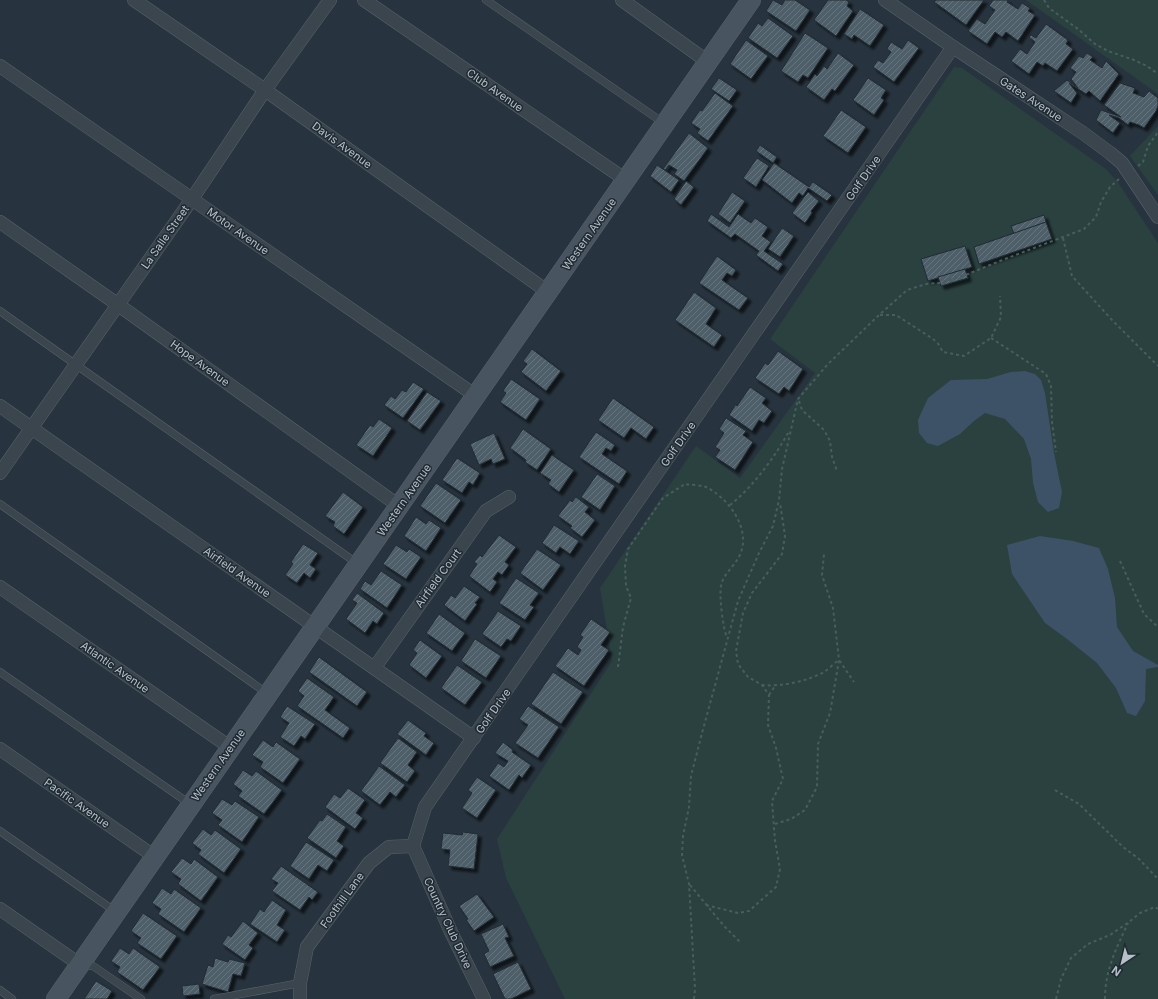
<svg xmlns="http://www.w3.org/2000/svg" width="1158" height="999" font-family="Inter,sans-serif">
<defs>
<pattern id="building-hatch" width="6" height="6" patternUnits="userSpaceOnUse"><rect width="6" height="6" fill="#505e69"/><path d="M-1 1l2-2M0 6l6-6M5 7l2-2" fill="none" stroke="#67737d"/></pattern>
<filter id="shadow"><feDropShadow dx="3.5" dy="3.5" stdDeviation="1" flood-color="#0009"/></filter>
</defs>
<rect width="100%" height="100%" fill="#27333e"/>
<g fill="#2a4140">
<polygon points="1026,0 1158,0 1158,94"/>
<polygon points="954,67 962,68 1106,169 1117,181 1158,243 1158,999 565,999 506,878 497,839 612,661 600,588 696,446 740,478 815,373 770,339"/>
<polygon points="1158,126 1158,195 1130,156"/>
</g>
<g fill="#3d5266">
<polygon points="1025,371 1035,374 1041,380 1045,393 1054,453 1062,492 1059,508 1048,512 1038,502 1033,483 1031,459 1024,439 1005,419 985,413 974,421 960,434 938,446 927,443 919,433 918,420 928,398 951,380 987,379 1011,372"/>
<polygon points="1040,536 1073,541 1099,548 1108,569 1115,598 1117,627 1133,651 1158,665 1158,667 1146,669 1145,701 1136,716 1127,713 1116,688 1097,663 1067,639 1045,623 1012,574 1007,545"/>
</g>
<g fill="url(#building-hatch)" stroke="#212c35" filter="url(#shadow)">
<polygon points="773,0 782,5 785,0 795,0 810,10 796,31 766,11"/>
<polygon points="828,0 846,0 849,2 847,6 853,11 836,36 814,20"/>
<polygon points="936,0 984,0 966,25 934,2"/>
<polygon points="993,0 1008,0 1007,2 1018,9 1022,3 1030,8 1028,11 1035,15 1018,41 1006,32 1002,37 995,32 987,44 968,31 977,19 985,24 995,10 989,6"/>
<polygon points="860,9 884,25 870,46 854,35 852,39 844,34"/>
<polygon points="768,18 793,36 777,58 748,38 758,23 762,26"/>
<polygon points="1046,24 1068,40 1066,44 1073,49 1057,71 1045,63 1043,66 1037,62 1029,74 1011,61 1020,49 1027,54 1035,42 1029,37 1031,35 1036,38"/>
<polygon points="805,33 828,48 808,78 803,75 798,82 781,71"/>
<polygon points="746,40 768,56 751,79 730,64"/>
<polygon points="908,40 919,48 894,82 873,67 878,60 883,63 891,52 887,49 891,42 902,49"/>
<polygon points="838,53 854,65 835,91 832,89 824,100 806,87 815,74 817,76 824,66 827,69"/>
<polygon points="1087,53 1093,57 1090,60 1102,68 1106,61 1119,74 1100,101 1089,91 1086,94 1069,83 1077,93 1071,103 1054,91 1067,80 1078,88 1071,79 1076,72 1070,68 1079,56 1083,58"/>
<polygon points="719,78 737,90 729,101 711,89"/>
<polygon points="868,78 886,90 881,98 884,100 874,115 853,100"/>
<polygon points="1120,83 1135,88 1133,93 1144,97 1149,91 1158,98 1158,106 1156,111 1144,128 1139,125 1130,122 1128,125 1119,118 1109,115 1120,123 1113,133 1096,120 1101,110 1121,117 1104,105"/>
<polygon points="715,93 733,106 708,141 697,133 700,129 691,123 700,110 702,111"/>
<polygon points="841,110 866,127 848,153 823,136"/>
<polygon points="689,133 708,148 684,181 674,174 677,170 669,165 665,170 663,169"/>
<polygon points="760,145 777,157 773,163 756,151"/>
<polygon points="757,158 769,166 756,187 743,178"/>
<polygon points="774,163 809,187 813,182 832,195 827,201 808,188 803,196 799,193 792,203 762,180"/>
<polygon points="657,165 679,180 671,192 650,176"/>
<polygon points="686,181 694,187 681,205 674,199"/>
<polygon points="732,192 745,201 730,223 718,214"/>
<polygon points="808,192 819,201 811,211 812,213 805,223 792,213"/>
<polygon points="711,214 729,227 738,214 751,223 755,218 768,227 762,236 771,242 764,251 783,264 778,271 756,255 759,251 735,234 731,238 707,221"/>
<polygon points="1044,215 1046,222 1014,234 1011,226"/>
<polygon points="1046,222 1052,239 979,264 974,247"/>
<polygon points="782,228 794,236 780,257 768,249"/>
<polygon points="965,246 972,267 928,281 921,259"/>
<polygon points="717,256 736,270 732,276 727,273 722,280 748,298 739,310 699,283"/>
<polygon points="965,269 968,278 941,286 938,277"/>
<polygon points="694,292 716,308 706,324 722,335 714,347 675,320"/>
<polygon points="532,349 561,371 546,391 521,372 527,364 523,361"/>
<polygon points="778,351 803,369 789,391 784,387 779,394 755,378 765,363 768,365"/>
<polygon points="511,379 540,399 526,420 500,402 506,393 503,391"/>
<polygon points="413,382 424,389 403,418 384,405 391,396 395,399 402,390 406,392"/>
<polygon points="750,387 766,398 762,403 772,411 764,423 759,420 752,431 729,415 736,404 737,406"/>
<polygon points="427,392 441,401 420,430 407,421"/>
<polygon points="613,398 654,427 646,439 631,428 624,438 598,420"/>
<polygon points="726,418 746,431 743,435 753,442 735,470 715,457 720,450 715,447 724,433 719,429"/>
<polygon points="379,419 392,428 373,456 356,445 370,425 373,427"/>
<polygon points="523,429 551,449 537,470 525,462 526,460 510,448"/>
<polygon points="596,432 615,445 611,451 606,448 602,454 627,471 619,484 579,457"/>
<polygon points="494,433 505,459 493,464 491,459 479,465 470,444"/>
<polygon points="552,455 574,470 559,492 548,484 551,480 540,473"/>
<polygon points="457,458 480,473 473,485 469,482 462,493 442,480"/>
<polygon points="597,474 615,486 600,510 581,497"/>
<polygon points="436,483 461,500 445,523 420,506"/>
<polygon points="343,492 363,507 344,534 333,526 335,522 325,516"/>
<polygon points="576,497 589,507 585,512 595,520 582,537 570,528 572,526 558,516 570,500 572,502"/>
<polygon points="416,517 426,524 429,520 441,528 426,551 404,536"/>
<polygon points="554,525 579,541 570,554 560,547 556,553 542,543"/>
<polygon points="499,535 516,547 505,562 509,565 502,575 498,572 493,579 497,582 490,592 469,576 477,564 474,562 480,555 482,557"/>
<polygon points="303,544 318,553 310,565 316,569 310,578 304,573 297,583 285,575 293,564 291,562"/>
<polygon points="396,545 407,552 409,549 421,557 406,579 383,564"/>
<polygon points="537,549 561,565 543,590 520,573"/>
<polygon points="381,571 402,585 387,608 360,589 365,581 371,585"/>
<polygon points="516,578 539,593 530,605 534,607 525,620 499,603"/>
<polygon points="464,586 480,597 475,603 477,604 465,621 444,605 451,595 455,598"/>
<polygon points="357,593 384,613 377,624 373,621 365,633 346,619 357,603 352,600"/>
<polygon points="498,611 521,626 511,641 507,639 501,647 482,634"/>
<polygon points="439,614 465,633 452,651 426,633"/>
<polygon points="591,619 610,632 601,645 609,650 584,686 555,666 568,648 578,655 581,650 577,647 583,637 580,635"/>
<polygon points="475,639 501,656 486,678 461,661"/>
<polygon points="420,640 442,656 426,678 409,665 417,653 413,650"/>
<polygon points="319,657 367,692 357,706 309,672"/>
<polygon points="457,665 482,682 465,705 441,688"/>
<polygon points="553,672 583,692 561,724 531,704"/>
<polygon points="307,678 334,697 325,710 350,728 343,738 297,706 304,696 298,691"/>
<polygon points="287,706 315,724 305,739 301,736 294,746 280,737 289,723 280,717"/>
<polygon points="528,706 559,727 538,758 515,743 528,725 519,719"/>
<polygon points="408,720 426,733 424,736 434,743 426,755 397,734"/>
<polygon points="398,738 417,752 408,765 415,771 407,782 380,763"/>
<polygon points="263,740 273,747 276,742 300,759 283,783 260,767 263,762 252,755"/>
<polygon points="503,742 513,750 512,752 531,765 522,778 519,775 509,790 489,776 498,763 504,767 508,761 495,753"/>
<polygon points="379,766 405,785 396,797 390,792 380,805 361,791"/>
<polygon points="243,770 252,776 256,771 282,790 264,814 238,796 242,791 233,784"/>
<polygon points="477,777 496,790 477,818 462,808 472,793 468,790"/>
<polygon points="348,788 365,800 356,813 363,818 355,829 325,807 334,794 340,798"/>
<polygon points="222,799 232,805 235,801 259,817 242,842 218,825 222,820 212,813"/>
<polygon points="327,814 346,827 337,841 344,846 336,858 307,838 320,820 322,821"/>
<polygon points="203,829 211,835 215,830 241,849 224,873 198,854 201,850 192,843"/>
<polygon points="463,832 478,834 474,869 448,866 450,850 441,849 443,833 462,835"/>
<polygon points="306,842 334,860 327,871 318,865 309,879 290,866"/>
<polygon points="182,858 191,864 194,859 218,877 201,901 178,884 181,879 171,872"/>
<polygon points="281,866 318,892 312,900 309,897 300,910 272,891 278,883 271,879"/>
<polygon points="162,888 171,894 174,889 201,908 184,932 158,914 161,909 152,903"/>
<polygon points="477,894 494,917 474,931 466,920 468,919 459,906"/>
<polygon points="272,900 286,910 277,925 285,930 277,942 250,924 260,909 264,912"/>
<polygon points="143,913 177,936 161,959 137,943 141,938 131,931"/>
<polygon points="243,921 258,933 249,945 253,948 245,960 222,944 228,935 231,937"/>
<polygon points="503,924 509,937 505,938 514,956 490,967 484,954 489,951 481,934"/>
<polygon points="120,948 129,954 133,948 160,967 143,990 117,972 120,967 111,961"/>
<polygon points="215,958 228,962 229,959 245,963 241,976 233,974 228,992 202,984 208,965 213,967"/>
<polygon points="518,962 531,989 511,999 505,999 493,974"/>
<polygon points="96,981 112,991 107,999 84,999"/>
<polygon points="199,984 200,994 183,996 182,986"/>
</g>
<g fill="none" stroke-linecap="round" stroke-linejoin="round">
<defs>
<g id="lane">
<polyline points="486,0 665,124"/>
<polyline points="0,311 358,564"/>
<polyline points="0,504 268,694"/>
<polyline points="0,672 190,804"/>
<polyline points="0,831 116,912"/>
<polyline points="81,965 93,966 141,999"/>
<polyline points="0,990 12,999"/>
<polyline points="214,999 300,983"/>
</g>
<g id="street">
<polyline points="134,0 265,90 548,292"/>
<polyline points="364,0 626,180"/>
<polyline points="622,0 708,62"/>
<polyline points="885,0 953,47 1083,133 1110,153 1122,163 1158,217"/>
<polyline points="0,66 476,396"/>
<polyline points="0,222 117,304 399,506"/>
<polyline points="0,406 474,738"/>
<polyline points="0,473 192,199 265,90 330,0"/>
<polyline points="0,587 231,748"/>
<polyline points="375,667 486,511 509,497"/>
<polyline points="0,749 155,857"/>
<polyline points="413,846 425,807 953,47"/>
<polyline points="413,846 451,932 484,999"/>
<polyline points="0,909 79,964"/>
<polyline points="300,999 300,983 307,947 369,863 389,847 413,846"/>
</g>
<polyline id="secondary" points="56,999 751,0"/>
</defs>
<use href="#lane" stroke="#58636c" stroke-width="8"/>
<use href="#street" stroke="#58636c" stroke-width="14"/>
<use href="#secondary" stroke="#58636c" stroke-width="20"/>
<g stroke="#495d5e" stroke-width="2" stroke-dasharray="3 3" stroke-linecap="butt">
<polyline points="1044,0 1049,8 1078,29 1095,44 1108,51 1134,60 1147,66 1158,74"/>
<polyline points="1138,166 1143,162 1148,146 1158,132"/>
<polyline points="1063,238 1072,276 1112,320 1158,366"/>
<polyline points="880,315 896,315 930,337 937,342 943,352 964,356 991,338 1001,317 1000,296"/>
<polyline points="991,338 1046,374 1051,386 1052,422 1056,452"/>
<polyline points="799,401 802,410 824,430 830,441 832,457 837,471"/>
<path d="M730 505C751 489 776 456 789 431"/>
<polyline points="1120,561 1144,614 1158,627"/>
<path d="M618 667 623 627 631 598 626 586 625 566 628 549 663 498 685 484C691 485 700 485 706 487 728 498 750 527 741 552 737 565 723 573 721 586 719 597 723 628 727 638"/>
<path d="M762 685C781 687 808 681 824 672 829 669 834 663 839 660L854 682"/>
<polyline points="769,695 775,686"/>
<polyline points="1055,790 1079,804 1123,847 1139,859 1158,879"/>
<polyline points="775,824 791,819 805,810 817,787 818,744 830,713 839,660 833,608 822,575 824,554"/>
<polyline points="690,885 724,926 741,943"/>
<polyline points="706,905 738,913 749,911 776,887 780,869 775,841 772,801 783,779 776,748 768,725 769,695 762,685 748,677 738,664 736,651 743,613 752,593 782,554 785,536 780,503"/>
<polyline points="694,999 695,989 689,884 682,855 683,836 689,807 691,776 702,733 738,601 759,553 773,526 779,500 782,469 798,399 828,364 879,315 907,290 926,284 939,283 968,274 1005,259 1084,229 1096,217 1101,202 1110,187 1119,179"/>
<polyline points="1056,999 1061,979 1071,958 1088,944 1110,935 1129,922 1140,913 1155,907 1158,909"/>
<path d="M1105 999C1105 970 1116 949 1128 923"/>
</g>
<use href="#lane" stroke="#3a454e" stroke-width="7"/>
<use href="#street" stroke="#3a454e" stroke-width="13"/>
<use href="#secondary" stroke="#495461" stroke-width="19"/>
</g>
<g text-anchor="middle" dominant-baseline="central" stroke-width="3" stroke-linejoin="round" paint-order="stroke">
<g font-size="11" fill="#b7c0c9" stroke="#1f2a33">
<text transform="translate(495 90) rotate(35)">Club Avenue</text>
<text transform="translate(1031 99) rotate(33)">Gates Avenue</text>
<text transform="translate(342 145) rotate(36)">Davis Avenue</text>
<text transform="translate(863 178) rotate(-55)">Golf Drive</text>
<text transform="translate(238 231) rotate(35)">Motor Avenue</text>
<text transform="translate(589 234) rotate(-55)">Western Avenue</text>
<text transform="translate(165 237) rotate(-55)">La Salle Street</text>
<text transform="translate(200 363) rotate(36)">Hope Avenue</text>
<text transform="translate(678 444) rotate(-55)">Golf Drive</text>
<text transform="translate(404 500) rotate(-55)">Western Avenue</text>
<text transform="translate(237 572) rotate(35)">Airfield Avenue</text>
<text transform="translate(438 578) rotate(-54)">Airfield Court</text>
<text transform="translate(115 667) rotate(35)">Atlantic Avenue</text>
<text transform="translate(493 711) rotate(-55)">Golf Drive</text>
<text transform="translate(218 765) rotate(-55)">Western Avenue</text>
<text transform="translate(77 803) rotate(35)">Pacific Avenue</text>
<text transform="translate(342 900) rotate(-54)">Foothill Lane</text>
<text transform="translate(448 923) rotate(65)">Country Club Drive</text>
</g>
</g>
<g transform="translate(1122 963) rotate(215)" stroke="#1f2a33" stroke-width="3" paint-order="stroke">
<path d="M0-3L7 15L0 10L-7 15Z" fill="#b7c0c9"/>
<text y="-6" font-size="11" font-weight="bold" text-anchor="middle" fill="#b7c0c9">N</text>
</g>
</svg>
